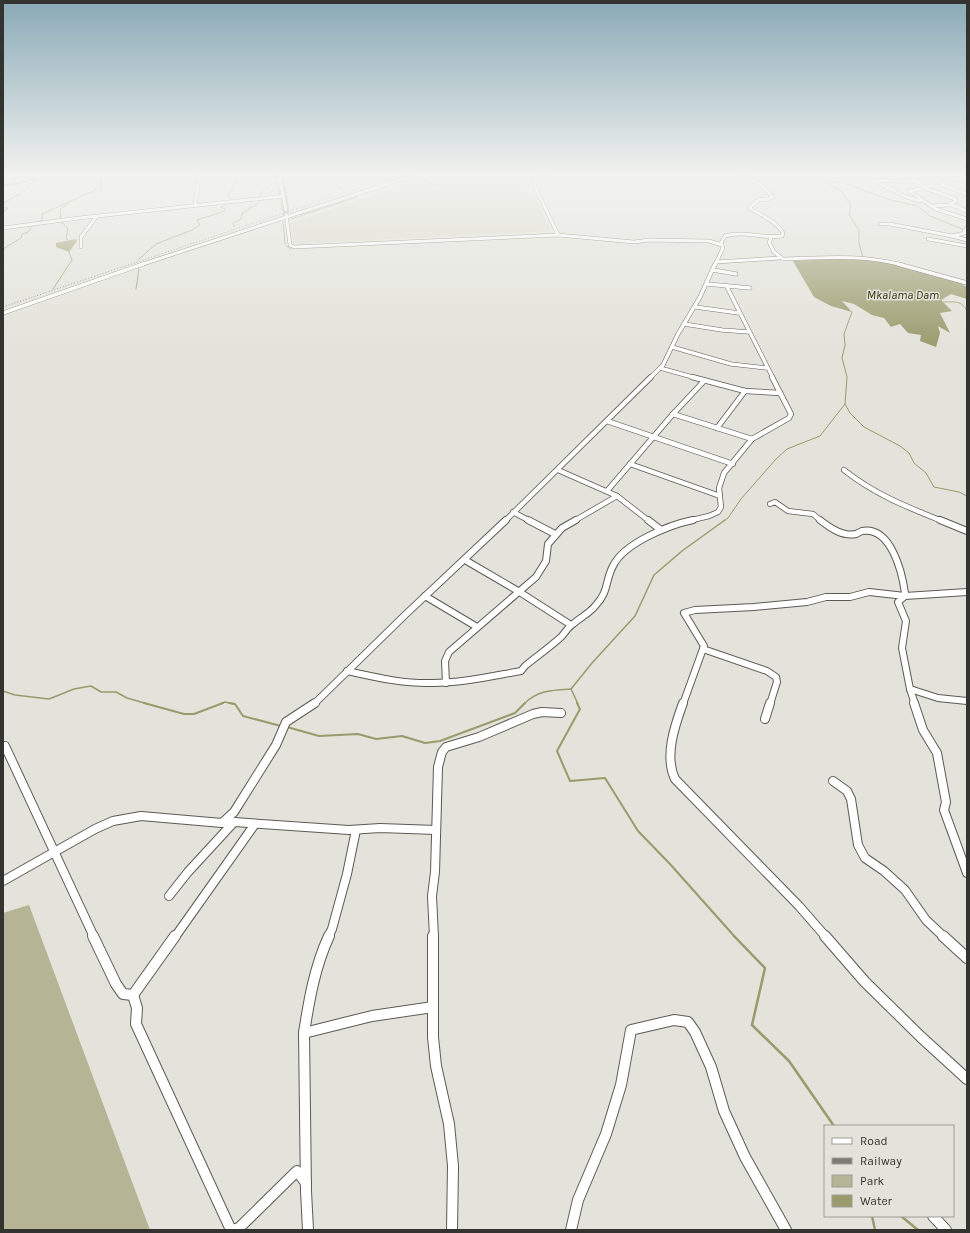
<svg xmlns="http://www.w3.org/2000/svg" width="970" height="1233" font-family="Karla,sans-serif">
<rect width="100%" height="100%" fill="#e3e3db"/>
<g fill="#d8d8c9">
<polygon points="252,176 272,176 272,183 252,184"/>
<polygon points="435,176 515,176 536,198 551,231 294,244 290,223 421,179 425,180"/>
</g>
<polygon fill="#b5b595" points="29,905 150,1230 3,1230 3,913"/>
<g fill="#9a9a6d">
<polygon points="76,239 77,241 69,252 56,247 56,243"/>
<polygon points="833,259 880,260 958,282 967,287 967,299 951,294 941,300 952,311 940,313 950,333 938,326 940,333 936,347 920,341 921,335 908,333 900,324 891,327 884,318 872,315 854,304 842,301 852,312 831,306 814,297 793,261"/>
</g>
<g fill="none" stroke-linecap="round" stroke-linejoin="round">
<g stroke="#9a9a6d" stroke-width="1">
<polyline points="227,176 237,180 228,195 232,201"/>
<polyline points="276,176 277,178"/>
<polyline points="282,176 283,183"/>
<polyline points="316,176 316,180 331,182 342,189"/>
<polyline points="518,176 520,179"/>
<polyline points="821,176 823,181 827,183 842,182 887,199 917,206 930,216 967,231"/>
<polyline points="421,179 438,186"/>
<polyline points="828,183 842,192 851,205 849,215 859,230 859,243 863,258"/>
<polyline points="277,184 280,196"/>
<polyline points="284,184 288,205 288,216"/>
<polyline points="258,197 271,184 277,182"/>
<polyline points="281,197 282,209 284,210 283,216"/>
<polyline points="3,203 22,193 35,180"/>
<polyline points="68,204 60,209 61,221 68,229 66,239 68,240"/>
<polyline points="3,208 8,208 3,213"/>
<polyline points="291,219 357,197"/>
<polyline points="283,222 285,244"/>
<polyline points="36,223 42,220 42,214 102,187 100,179 104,176"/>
<polyline points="234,226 233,223 241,219 242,213 250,209 250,207 255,206 259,201 258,200"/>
<polyline points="286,246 291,249"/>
<polyline points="3,249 21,238 22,234 28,232 33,225"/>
<polyline points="139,259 156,244 192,230 200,225 197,220 225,211 225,209 221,207 228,203"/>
<polyline points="136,264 139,269 136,289"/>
<polyline points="53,289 72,260 69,252"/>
<path d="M943 302C954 302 962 300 967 311"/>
<polyline points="845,404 850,413 864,427 900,446 909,453 914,463 926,473 934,487 959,492 967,496"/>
<polyline points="724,521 728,518 741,499 776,459 787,449 820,436 845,404 847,377 842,358 845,345 844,334 852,312"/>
</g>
<g stroke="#9a9a6d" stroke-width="1.5">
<polyline points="3,691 15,695 49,699 74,689 91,686 101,692 116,692 127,698 148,704"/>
<polyline points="220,704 225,702 234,704"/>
<path d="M524 704C537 690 553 690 571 689"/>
<polyline points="578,704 571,689 592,663 635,616 654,575 682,551 725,520"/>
</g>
<g stroke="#9a9a6d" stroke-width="2">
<polyline points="144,703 184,714 194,714 223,703"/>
<polyline points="229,703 235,704 243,716 281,726"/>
<polyline points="577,703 580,709 557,751 570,781 605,778 638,831 670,864 735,937"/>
<polyline points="287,727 319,736 358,734 376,739 402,736 425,743 440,741 515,713 525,703"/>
</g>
<g stroke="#9a9a6d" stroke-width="2.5">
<polyline points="734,936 765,968 752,1025 789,1061 834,1126"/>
<polyline points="872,1216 875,1230"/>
<polyline points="901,1216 918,1230"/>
</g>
<polygon fill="#9a9a6d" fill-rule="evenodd" points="46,176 56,176 3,187 3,185"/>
<defs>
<g id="minor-far5">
<polyline points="279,176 286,210"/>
<polyline points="546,176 535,180 534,184 558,235"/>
<polyline points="910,176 923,186 945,186"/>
<polyline points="932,176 944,185 967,194"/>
<polyline points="951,179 967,180"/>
<polyline points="918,182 873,180 904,196 920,201"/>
<polyline points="923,186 925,188 909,191 936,209 967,219"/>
<polyline points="925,188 955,199 956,201 950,204 967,211"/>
<polyline points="195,205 199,176"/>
<polyline points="931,206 951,205"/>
<polyline points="286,214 290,245 294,247 558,235 634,242 649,240 709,241 722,245"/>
<polyline points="880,224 890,224 952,236"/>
<polyline points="3,228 79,218 284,196"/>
<polyline points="967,228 964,231 965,233 952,236 967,240"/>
<path d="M769 236 771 239 769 242 774 252 783 259C824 258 862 254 902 265"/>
<polyline points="928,239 967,246"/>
<polyline points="81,247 81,237 97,216"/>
<polyline points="716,262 780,258"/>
<polyline points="140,265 412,176"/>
<path d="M715 265 723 248 721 243 725 236C744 230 762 239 782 236L783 233C776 221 761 215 749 208L760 199 766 200 773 197 761 185 743 176"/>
</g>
<g id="minor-far4">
<polyline points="898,264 967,283"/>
<polyline points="713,270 736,274"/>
<polyline points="707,284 750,288"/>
<polyline points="727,287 773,378"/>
<polyline points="695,307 739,313"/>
<polyline points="3,313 143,264"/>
<polyline points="684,324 722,330 749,332"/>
<polyline points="672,347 731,364 767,368"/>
<polyline points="660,368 696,378"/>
<polyline points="650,378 663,365 678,334 700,297 715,264"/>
</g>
<g id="minor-far3">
<polyline points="692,377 745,391 780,393"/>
<polyline points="673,414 752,439"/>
<polyline points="607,421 733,464"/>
<polyline points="717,428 745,391"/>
<polyline points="630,464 720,496"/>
<polyline points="558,470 617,496 649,521"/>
<path d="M844 470C874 494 907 507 942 521"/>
<polyline points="607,491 673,414 704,381"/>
<polyline points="770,504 775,502 788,511 813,514 821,521"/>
<polyline points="513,512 530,521"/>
<polyline points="505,521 651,377"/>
<polyline points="574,521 617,496"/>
<polyline points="688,521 709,516 718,512 721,507 719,488 724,473 752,439 789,418 791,414 772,377"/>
</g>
<g id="minor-far2">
<polyline points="528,520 555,534"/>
<polyline points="648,520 661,530"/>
<path d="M820 520C830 528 843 537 856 534 858 533 860 532 862 531 891 526 902 572 905 593V596L898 602 906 621 902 648 910 689 915 704"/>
<polyline points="940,520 967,531"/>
<polyline points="465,560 518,591 571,625"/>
<polyline points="425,596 477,627"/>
<polyline points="703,649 767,671 776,677 777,682 770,704"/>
<path d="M347 671C375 677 403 684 432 683 462 683 492 676 521 671L525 666C537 656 549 648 561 637 565 633 568 627 573 624 581 617 590 613 596 605 609 591 605 581 613 566 624 543 669 525 693 520"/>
<polyline points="446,683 445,661 449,652 536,577 546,561 548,544 562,528 576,520"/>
<polyline points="910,689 938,698 967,701"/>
<polyline points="314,704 405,615 506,520"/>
<polyline points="683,704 704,646 684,613 695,610 754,607 807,602 826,597 850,597 869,592 905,596 967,592"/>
</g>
<g id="minor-far1">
<path d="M683 703C675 725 664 756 675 779L799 906 826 937"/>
<polyline points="914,703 923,730 937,753 946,802 944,810 967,873"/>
<polyline points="765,719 770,703"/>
<polyline points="5,746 94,937"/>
<polyline points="833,781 847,791 851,799 858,845 865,858 884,871 905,890 926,920 944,937"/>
<polyline points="222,823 234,822 349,830 380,828 436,830"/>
<polyline points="3,881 95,829 113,821 141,816 222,823 234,812 276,745 286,722 315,703"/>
<polyline points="169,896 188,872 234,822"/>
<polyline points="175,937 255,824"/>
<polyline points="328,937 332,929 347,874 356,830"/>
<polyline points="434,937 432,896 435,872 438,767 442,752 446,747 479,737 533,714 542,712 561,713"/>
</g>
<g id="minor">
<polyline points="93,936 116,984 123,994 133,995"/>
<polyline points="433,936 433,1037 436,1066 449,1124 453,1166 452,1230"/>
<polyline points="825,936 865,982 921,1037 967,1079"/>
<polyline points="943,936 967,958"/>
<polyline points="133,995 137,1008 136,1024 231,1230"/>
<polyline points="133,995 175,936"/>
<polyline points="304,1033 372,1016 433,1007"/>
<polyline points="933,1216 946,1230"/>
<polyline points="233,1230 239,1228 297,1171 306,1183"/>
<path d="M308 1230 306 1191 304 1033C309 1000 315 966 329 936"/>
<polyline points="571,1230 578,1200 606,1134 621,1085 631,1030 674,1020 688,1022 695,1032 711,1067 724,1111 745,1157 786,1230"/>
</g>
</defs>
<use href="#minor-far5" stroke="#5b5b55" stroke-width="4"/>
<use href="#minor-far4" stroke="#5b5b55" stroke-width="4.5"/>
<use href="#minor-far3" stroke="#5b5b55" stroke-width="6"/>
<use href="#minor-far2" stroke="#5b5b55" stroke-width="8"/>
<use href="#minor-far1" stroke="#5b5b55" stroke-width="10"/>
<use href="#minor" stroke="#5b5b55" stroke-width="12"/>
<use href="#minor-far5" stroke="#fff" stroke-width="3"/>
<use href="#minor-far4" stroke="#fff" stroke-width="3.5"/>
<use href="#minor-far3" stroke="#fff" stroke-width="4.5"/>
<use href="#minor-far2" stroke="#fff" stroke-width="6"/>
<use href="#minor-far1" stroke="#fff" stroke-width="8"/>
<use href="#minor" stroke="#fff" stroke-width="10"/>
<polyline stroke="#7d7d77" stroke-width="1" stroke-dasharray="1 2" stroke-linecap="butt" points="3,307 394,176"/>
</g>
<linearGradient id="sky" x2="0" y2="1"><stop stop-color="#89aab7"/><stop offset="0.5" stop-color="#f2f2ef"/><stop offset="1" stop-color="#f2f2ef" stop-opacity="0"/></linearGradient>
<rect width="970" height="349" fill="url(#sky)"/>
<g text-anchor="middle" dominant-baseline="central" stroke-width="3" stroke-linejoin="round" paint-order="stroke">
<g font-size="12" font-style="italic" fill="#31300a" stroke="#e3e3db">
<text x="903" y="295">Mkalama Dam</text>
</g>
</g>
<rect width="970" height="1233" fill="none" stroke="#333330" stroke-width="8"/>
<rect x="824" y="1125" width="130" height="92" fill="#e3e3db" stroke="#9d9d97"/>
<rect x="832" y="1138" width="20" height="6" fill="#ffffff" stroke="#9d9d97"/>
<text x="860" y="1145" font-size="12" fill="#333330">Road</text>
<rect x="832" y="1158" width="20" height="6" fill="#7d7d77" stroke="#9d9d97"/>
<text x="860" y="1165" font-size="12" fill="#333330">Railway</text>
<rect x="832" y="1175" width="20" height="12" fill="#b5b595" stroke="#9d9d97"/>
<text x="860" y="1185" font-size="12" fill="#333330">Park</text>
<rect x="832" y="1195" width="20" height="12" fill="#9a9a6d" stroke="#9d9d97"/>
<text x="860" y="1205" font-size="12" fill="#333330">Water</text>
</svg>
